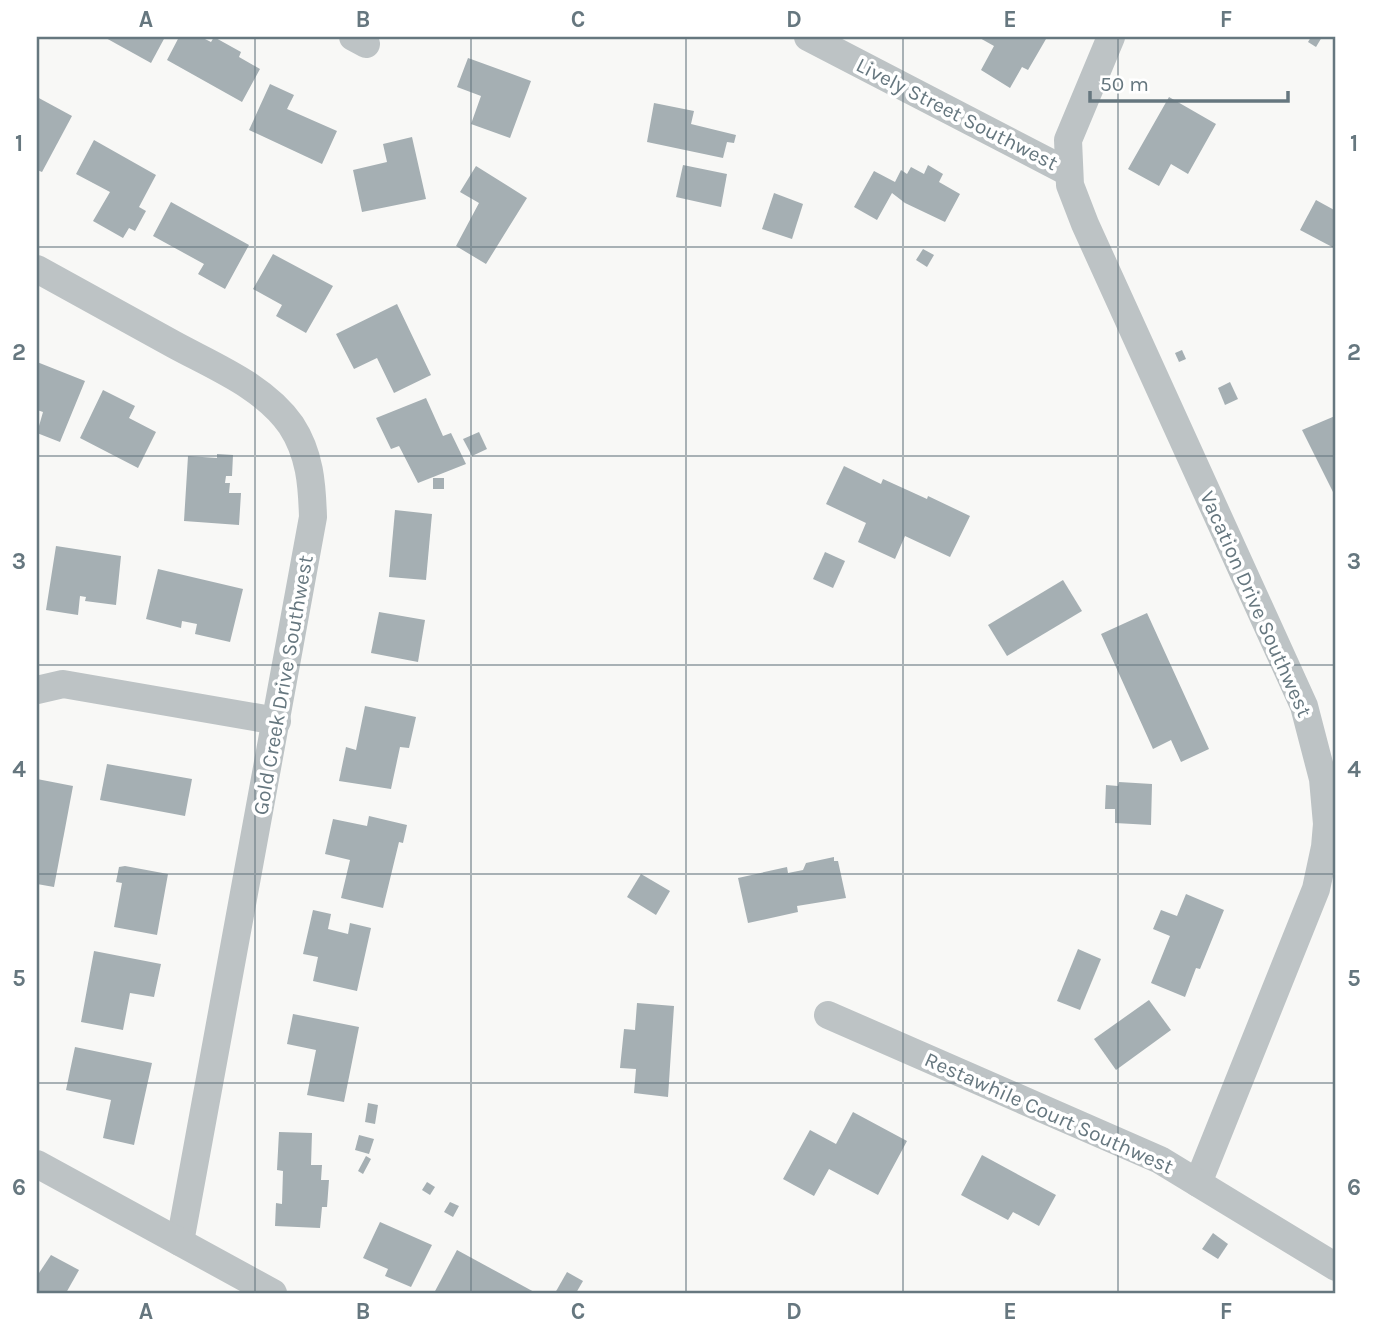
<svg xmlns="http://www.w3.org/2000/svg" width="1373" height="1330" font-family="Karla,sans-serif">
<rect width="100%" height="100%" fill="#f8f8f6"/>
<g fill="#a5afb3">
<polygon points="104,37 165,37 151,63"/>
<polygon points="179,37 201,37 211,42 214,37 241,52 239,57 260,69 242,102 167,60"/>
<polygon points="978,37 1041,37 1046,39 1028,70 1022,67 1010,88 981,70 994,46"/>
<polygon points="1311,37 1322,37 1316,47 1308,42"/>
<polygon points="468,58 531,81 510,138 471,124 481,96 457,87"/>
<polygon points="270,84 294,95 287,109 337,131 322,164 249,130"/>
<polygon points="37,97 72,116 42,172 37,170"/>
<polygon points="1169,97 1216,124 1188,174 1171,164 1159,186 1128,169"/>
<polygon points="654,103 694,111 691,124 736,135 734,143 727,142 723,158 647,142"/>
<polygon points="412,137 426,199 362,212 353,170 387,162 383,144"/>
<polygon points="94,140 156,175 139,207 146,211 135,231 129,228 123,238 93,221 110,192 76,174"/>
<polygon points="683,165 727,174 721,207 676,197"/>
<polygon points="928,165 943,174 939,182 960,194 945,222 905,203 892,193 877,220 854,207 874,171 895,182 901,170 907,174 911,167 924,174"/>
<polygon points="476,166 527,198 486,264 456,246 479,203 460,192"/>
<polygon points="774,193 803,204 792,239 762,229"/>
<polygon points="1316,200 1336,211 1336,249 1300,230"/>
<polygon points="171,202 249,245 225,289 198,274 204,264 153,236"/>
<polygon points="923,249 934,255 927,267 916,260"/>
<polygon points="273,254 333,286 306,333 276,316 282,305 253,289"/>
<polygon points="397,304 431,375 394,393 377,358 354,369 336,334"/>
<polygon points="1182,350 1186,359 1179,362 1175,353"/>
<polygon points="37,362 85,381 60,442 37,433 43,412 37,410"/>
<polygon points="1230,382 1238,399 1225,405 1218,388"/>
<polygon points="103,390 135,406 129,418 156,432 138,468 80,438"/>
<polygon points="426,398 443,436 451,433 466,464 418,483 399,446 391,449 376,418"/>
<polygon points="1335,416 1336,418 1336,498 1302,430"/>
<polygon points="479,432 487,449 472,456 463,439"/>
<polygon points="217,454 233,455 232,476 226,476 225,483 230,483 229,493 241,493 239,525 184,521 188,456 217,458"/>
<polygon points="844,466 881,484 883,479 927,499 928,496 970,516 950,557 905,536 895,559 858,542 866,523 826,504"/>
<rect x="433" y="478" width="11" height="11"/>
<polygon points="395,510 432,514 426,580 389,577"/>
<polygon points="56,546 121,556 116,605 85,601 86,597 80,596 78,615 46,610"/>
<polygon points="825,552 845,561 833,588 813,579"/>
<polygon points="158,569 243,589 230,642 195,634 197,624 182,621 181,628 146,619"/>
<polygon points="1063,580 1082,611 1007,656 988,625"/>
<polygon points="379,612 425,620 418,662 371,653"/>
<polygon points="1147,613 1209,749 1181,762 1171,740 1153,749 1101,634"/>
<polygon points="365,706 416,717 409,748 400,747 391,789 339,781 346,747 356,750"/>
<polygon points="107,764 192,779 185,816 100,800"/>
<polygon points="37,779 73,786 54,887 37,884"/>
<polygon points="1119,782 1152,784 1151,825 1115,823 1115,809 1105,809 1106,785 1118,786"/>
<polygon points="369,816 407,825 403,843 399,842 383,908 341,898 350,860 325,854 333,819 367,826"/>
<polygon points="834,857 834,861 838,861 846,898 797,906 798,912 748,923 738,878 787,867 788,873 803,870 806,863"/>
<polygon points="125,866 168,874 157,935 114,927 122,883 116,882 119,867"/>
<polygon points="641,874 670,891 656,915 627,897"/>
<polygon points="1186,894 1224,910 1200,969 1196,968 1185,997 1151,983 1170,936 1153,929 1161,910 1177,916"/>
<polygon points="313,910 331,914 328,929 348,934 350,923 371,928 357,991 313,981 318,957 303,954"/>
<polygon points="1078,949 1101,959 1080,1010 1057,1001"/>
<polygon points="94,951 161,964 154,997 130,993 123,1030 81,1022"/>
<polygon points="1149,1000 1171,1030 1116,1070 1094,1039"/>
<polygon points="637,1003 674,1006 668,1097 634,1093 636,1069 620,1068 624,1029 635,1030"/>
<polygon points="293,1014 359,1027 344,1102 307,1095 316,1050 287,1044"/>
<polygon points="75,1047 152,1063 134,1145 103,1138 111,1100 66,1090"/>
<polygon points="368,1103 378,1105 375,1124 365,1122"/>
<polygon points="853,1112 907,1141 878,1195 829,1169 814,1196 783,1179 810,1130 836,1144"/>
<polygon points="279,1132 312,1133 311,1165 322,1165 321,1180 329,1180 327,1207 322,1207 320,1228 275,1226 276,1203 282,1204 283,1171 277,1170"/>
<polygon points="359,1135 374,1139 369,1154 355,1150"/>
<polygon points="982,1155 1056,1195 1039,1226 1013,1212 1008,1220 961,1195"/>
<polygon points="366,1156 371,1159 363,1174 358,1171"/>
<polygon points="427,1182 435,1187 430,1195 422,1190"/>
<polygon points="450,1202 459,1206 453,1217 444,1212"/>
<polygon points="380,1222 432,1245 411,1287 385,1276 388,1269 363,1258"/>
<polygon points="1213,1233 1228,1244 1218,1259 1202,1249"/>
<polygon points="457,1250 536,1293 434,1293"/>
<polygon points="51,1255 79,1270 66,1293 37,1293 37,1276"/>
<polygon points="567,1272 583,1281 576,1293 555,1293"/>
</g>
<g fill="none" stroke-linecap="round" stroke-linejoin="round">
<g stroke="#bdc3c5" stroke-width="28">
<polyline points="353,37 366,44"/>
<polyline points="808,37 1068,172"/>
<polyline points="1111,37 1068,140 1070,185 1085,224 1304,706 1323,779 1327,824 1325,847 1316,889 1198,1183"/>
<path d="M37 269C82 294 127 319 173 344 213 366 264 386 291 425 310 454 312 484 313 517L180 1242"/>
<polyline points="37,690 63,684 277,721"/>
<polyline points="828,1015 1160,1160 1336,1267"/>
<polyline points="37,1164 273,1293"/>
</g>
</g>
<path fill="none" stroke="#66777f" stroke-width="2" stroke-opacity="0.55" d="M255 37V1293M471 37V1293M686 37V1293M903 37V1293M1118 37V1293M37 247H1336M37 456H1336M37 665H1336M37 874H1336M37 1083H1336"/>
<g text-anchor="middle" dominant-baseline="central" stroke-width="7" stroke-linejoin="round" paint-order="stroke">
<g font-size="21" fill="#66777f" stroke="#fff">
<text transform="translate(957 114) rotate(27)">Lively Street Southwest</text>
<text transform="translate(1256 604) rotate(66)">Vacation Drive Southwest</text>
<text transform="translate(283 685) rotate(-80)">Gold Creek Drive Southwest</text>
<text transform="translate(1049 1113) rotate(24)">Restawhile Court Southwest</text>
</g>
</g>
<rect width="1373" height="1330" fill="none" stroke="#ffffff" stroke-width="77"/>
<path d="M1090 91v10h198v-10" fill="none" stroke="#66777f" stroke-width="3.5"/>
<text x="1100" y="91" font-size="21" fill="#66777f" stroke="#ffffff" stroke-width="5" paint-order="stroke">50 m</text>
<rect x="38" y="38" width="1296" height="1254" fill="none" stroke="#66777f" stroke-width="2.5"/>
<g font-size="23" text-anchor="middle" font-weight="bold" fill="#66777f">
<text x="146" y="27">A</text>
<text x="363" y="27">B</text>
<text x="578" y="27">C</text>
<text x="794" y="27">D</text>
<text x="1010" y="27">E</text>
<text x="1226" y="27">F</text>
<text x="19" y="151">1</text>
<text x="1354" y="151">1</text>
<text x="19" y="360">2</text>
<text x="1354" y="360">2</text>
<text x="19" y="569">3</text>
<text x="1354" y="569">3</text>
<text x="19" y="777">4</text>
<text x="1354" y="777">4</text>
<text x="19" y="986">5</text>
<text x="1354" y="986">5</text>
<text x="19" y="1195">6</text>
<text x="1354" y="1195">6</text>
<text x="146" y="1319">A</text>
<text x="363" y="1319">B</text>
<text x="578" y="1319">C</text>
<text x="794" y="1319">D</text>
<text x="1010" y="1319">E</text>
<text x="1226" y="1319">F</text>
</g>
</svg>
